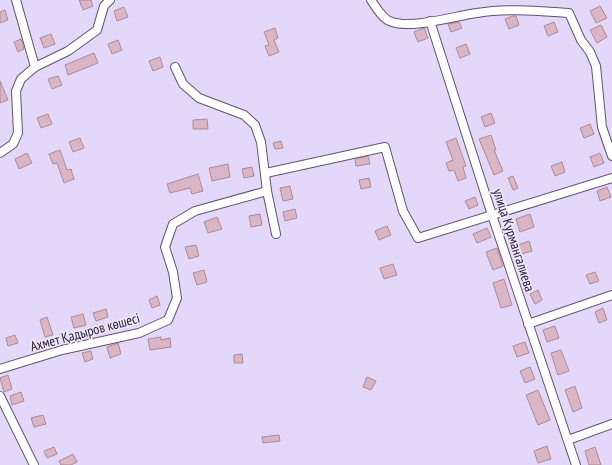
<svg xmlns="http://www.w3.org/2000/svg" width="612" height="465" font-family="'PT Sans Narrow',sans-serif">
<rect width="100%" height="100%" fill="#e4d8fa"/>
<g fill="#dab5c4" stroke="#ac8997">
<polygon points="79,0 91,0 93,6 83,10"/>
<polygon points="600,6 607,18 596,23 590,11"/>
<polygon points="124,7 128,17 117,21 114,11"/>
<polygon points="5,10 8,20 0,23 0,12"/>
<polygon points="513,16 516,16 519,25 509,29 505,19"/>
<polygon points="459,22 462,28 451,32 448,24"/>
<polygon points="554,22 558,32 548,36 544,26"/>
<polygon points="601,25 607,37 597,43 590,30"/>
<polygon points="275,28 278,38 274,40 279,52 269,56 265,46 269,45 264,32"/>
<polygon points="424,28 428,38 418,42 414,32"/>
<polygon points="51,34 55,44 44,48 40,38"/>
<polygon points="21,39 24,49 18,52 14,42"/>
<polygon points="118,40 122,50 112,54 108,44"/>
<polygon points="466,44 470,54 460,58 456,48"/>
<polygon points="94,53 98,63 68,75 65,65"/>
<polygon points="160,57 163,67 153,71 149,61"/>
<polygon points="58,76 62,85 52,89 48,79"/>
<polygon points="0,81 8,100 0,103"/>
<polygon points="491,113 495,123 485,127 481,117"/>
<polygon points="48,114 52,124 41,128 37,118"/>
<polygon points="207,119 208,129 193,129 193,120"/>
<polygon points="590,124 594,134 584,138 580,128"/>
<polygon points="491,135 496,150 494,150 503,171 494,175 479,139"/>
<polygon points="80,138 84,148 73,152 69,142"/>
<polygon points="456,138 466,166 463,167 466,178 458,181 454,170 449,171 446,163 453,160 446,142"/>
<polygon points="281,141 283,148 275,149 273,143"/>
<polygon points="60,150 67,170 71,169 74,179 64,183 57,163 53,164 49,154"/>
<polygon points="27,153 32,163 19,169 15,159"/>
<polygon points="600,153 604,163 594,167 590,157"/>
<polygon points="368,156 370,164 356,166 355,159"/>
<polygon points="562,162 565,172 555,176 551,166"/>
<polygon points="228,164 230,177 212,181 209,168"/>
<polygon points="252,167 254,176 244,178 242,169"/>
<polygon points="198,174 203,191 192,194 190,188 170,193 167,184"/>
<polygon points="513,176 518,188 513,190 508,178"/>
<polygon points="369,178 371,187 361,189 359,180"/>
<polygon points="290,186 293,199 283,201 280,188"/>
<polygon points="607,187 611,197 600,201 597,191"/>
<polygon points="475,197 478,205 469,209 465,201"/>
<polygon points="295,209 297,218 285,221 283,212"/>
<polygon points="260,214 262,225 251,227 249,216"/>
<polygon points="530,214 534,227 520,232 516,219"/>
<polygon points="217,217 222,229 208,233 204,222"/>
<polygon points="387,226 391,235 379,240 375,231"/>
<polygon points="487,228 491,237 477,243 473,234"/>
<polygon points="529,241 532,251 518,255 515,246"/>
<polygon points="196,245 199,256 189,259 185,247"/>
<polygon points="497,248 503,266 493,270 486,252"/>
<polygon points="393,264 397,275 384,279 380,268"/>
<polygon points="204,270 207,282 197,285 193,273"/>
<polygon points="595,272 599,281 590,284 586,275"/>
<polygon points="504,279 512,305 501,308 493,283"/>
<polygon points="538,290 542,300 535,304 530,294"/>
<polygon points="157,296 160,305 152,308 149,300"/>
<polygon points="603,308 607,320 599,323 595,312"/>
<polygon points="106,309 108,317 96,321 93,313"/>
<polygon points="83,314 86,325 74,328 71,317"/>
<polygon points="47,317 53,335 45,337 40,320"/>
<polygon points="555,326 559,338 547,342 543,330"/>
<polygon points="15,335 18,343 8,346 6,338"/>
<polygon points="161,337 161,340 170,338 171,347 150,350 148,339"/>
<polygon points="525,342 529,353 517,357 513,346"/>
<polygon points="118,343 121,354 110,358 107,347"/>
<polygon points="561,350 569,371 558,375 551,353"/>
<polygon points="91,351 93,359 85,362 82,353"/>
<polygon points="242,354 243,363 234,363 234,355"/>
<polygon points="530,367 535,379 525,383 520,371"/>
<polygon points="8,375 12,389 4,392 0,378"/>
<polygon points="367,377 376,381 371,390 363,387"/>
<polygon points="575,386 582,408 573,412 565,390"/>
<polygon points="538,390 550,420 538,425 526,395"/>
<polygon points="21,392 24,401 12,405 10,396"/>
<polygon points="43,415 46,424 34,427 31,418"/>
<polygon points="279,435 280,441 263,443 262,437"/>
<polygon points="547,446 551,459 538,463 534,451"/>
<polygon points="54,447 57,454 47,458 44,451"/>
<polygon points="595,447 601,465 589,465 585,451"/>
<polygon points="73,454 77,462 71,465 61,465 59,461"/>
</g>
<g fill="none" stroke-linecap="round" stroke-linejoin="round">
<defs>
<g id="street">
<polyline points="16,0 35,67"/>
<path d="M371 0C376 7 383 20 392 22 413 29 454 16 477 13 507 8 538 11 569 13L581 40 590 52 596 66 602 127 612 156"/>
<polyline points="430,21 492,215 576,465"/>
<polyline points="175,67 183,84 199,98 244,115 255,125 261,142 267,191 276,234"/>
<polyline points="0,153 13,144 18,133 16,91 21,79 35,67 68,51 97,30 104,6 110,0"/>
<polyline points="266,173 385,147 403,211 418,238 612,178"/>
<polyline points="528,324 612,295"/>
<polyline points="0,369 62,350 139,333 168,320 177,298 173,272 165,247 173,224 195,211 267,191"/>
<polyline points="0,396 34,465"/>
<polyline points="568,440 612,424"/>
</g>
</defs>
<use href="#street" stroke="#5e5470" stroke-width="10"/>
<use href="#street" stroke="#fff" stroke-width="8"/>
</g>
<g text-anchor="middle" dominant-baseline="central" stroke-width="3" stroke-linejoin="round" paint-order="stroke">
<g font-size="14" fill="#221d29" stroke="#efe8fd">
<text transform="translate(514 240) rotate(72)">улица Курмангалиева</text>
<text transform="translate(85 332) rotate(-15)">Ахмет Қадыров көшесі</text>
</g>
</g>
</svg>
